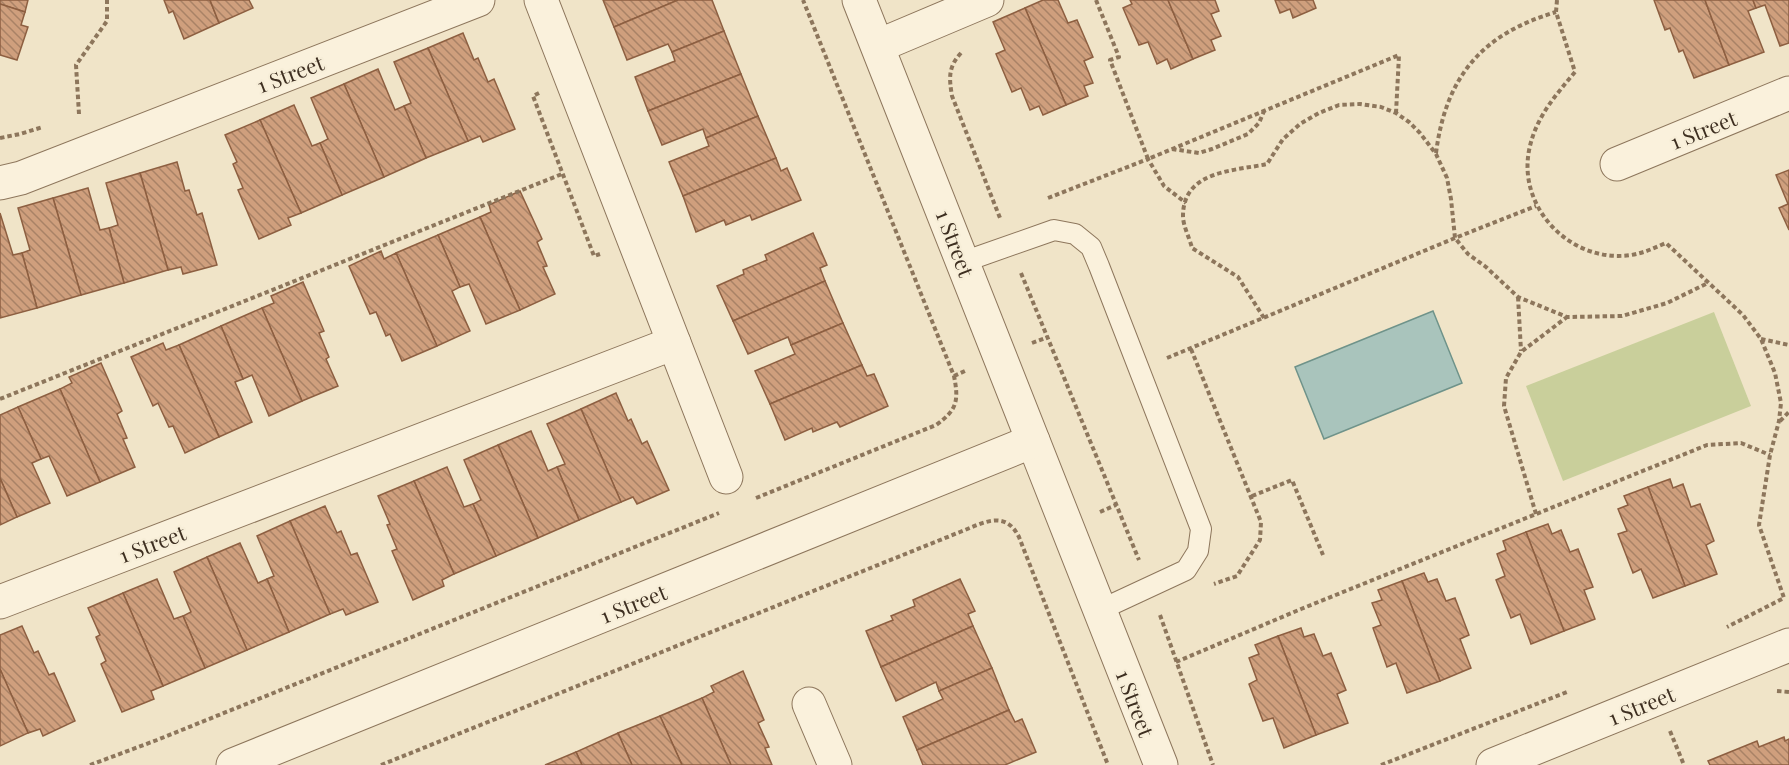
<svg xmlns="http://www.w3.org/2000/svg" width="1789" height="765" font-family="'Playfair Display',serif">
<defs>
<pattern id="building-back-hatch" width="6" height="6" patternUnits="userSpaceOnUse" patternTransform="scale(1.5)"><rect width="6" height="6" fill="#cf9f7d"/><path d="M-1 5l2 2M0 0l6 6M5-1l2 2" fill="none" stroke="#a98266"/></pattern>
</defs>
<rect width="100%" height="100%" fill="#f0e4c8"/>
<polygon fill="#c9cf9b" points="1714,312 1751,406 1563,481 1526,386"/>
<polygon fill="#a9c4bc" stroke="#6f938a" stroke-width="1.5" points="1433,311 1462,383 1324,439 1295,367"/>
<g fill="url(#building-back-hatch)" stroke="#8d5f41" stroke-width="1.5">
<polygon points="0,0 28,0 25,12 0,4"/>
<polygon points="164,0 210,0 219,23 184,39 173,11 169,13"/>
<polygon points="210,0 249,0 253,8 219,23"/>
<polygon points="603,0 678,0 614,27"/>
<polygon points="678,0 712,0 724,31 672,52 668,44 627,60 614,27"/>
<polygon points="1043,0 1058,0 1068,23 1077,20 1093,57 1084,61 1093,83 1084,86 1088,96 1066,105 1025,8"/>
<polygon points="1130,0 1168,0 1193,59 1171,69 1167,59 1157,64 1148,42 1139,45 1123,8 1132,4"/>
<polygon points="1168,0 1215,0 1219,11 1211,14 1221,36 1211,40 1215,50 1193,59"/>
<polygon points="1275,0 1313,0 1316,8 1293,18 1290,9 1280,13"/>
<polygon points="1654,0 1705,0 1729,65 1694,78 1683,50 1679,52 1670,28 1665,30"/>
<polygon points="1705,0 1753,0 1756,8 1748,11 1764,52 1729,65"/>
<polygon points="1753,0 1789,0 1789,43 1780,46 1765,5 1756,8"/>
<polygon points="0,4 25,12 21,25 28,27 17,60 0,55"/>
<polygon points="1025,8 1066,105 1043,115 1039,106 1030,110 1021,88 1012,92 996,54 1005,50 993,22"/>
<polygon points="724,31 741,74 648,111 635,77 675,61 672,52"/>
<polygon points="463,33 474,60 478,58 488,82 494,79 515,129 483,142 480,136 468,141 428,48"/>
<polygon points="428,48 468,141 426,158 404,106 411,103 394,62"/>
<polygon points="378,69 395,110 404,106 426,158 384,177 344,84"/>
<polygon points="741,74 758,116 706,138 703,129 662,145 648,111"/>
<polygon points="344,84 384,177 342,195 320,143 328,139 311,98"/>
<polygon points="294,105 312,146 320,143 342,195 301,213 260,120"/>
<polygon points="758,116 776,158 683,196 669,162 709,146 706,138"/>
<polygon points="260,120 301,213 288,218 291,225 259,239 238,190 243,188 233,164 237,162 225,135"/>
<polygon points="776,158 781,171 787,168 801,200 752,220 750,215 726,225 724,220 696,232 683,196"/>
<polygon points="177,162 185,191 189,190 197,215 202,213 217,265 183,274 181,267 168,270 140,173"/>
<polygon points="1789,170 1789,230 1779,208 1788,204 1776,175"/>
<polygon points="140,173 168,270 124,283 109,228 118,225 106,183"/>
<polygon points="88,188 100,230 109,228 124,283 81,295 53,198"/>
<polygon points="520,191 542,239 537,242 547,266 543,267 555,294 520,310 480,217 491,212 489,205"/>
<polygon points="53,198 81,295 37,308 22,253 30,250 18,208"/>
<polygon points="0,213 13,255 22,253 37,308 0,318"/>
<polygon points="480,217 520,310 486,324 469,284 460,287 438,235"/>
<polygon points="813,233 827,265 820,268 825,281 733,321 717,286 744,274 743,270 767,260 765,255"/>
<polygon points="438,235 460,287 452,291 470,331 437,346 396,253"/>
<polygon points="381,251 384,259 396,253 437,346 402,361 390,334 386,336 376,312 370,314 349,266"/>
<polygon points="825,281 843,323 791,345 788,337 748,354 733,321"/>
<polygon points="303,282 324,331 319,333 329,357 326,359 338,386 302,401 262,308 274,303 271,296"/>
<polygon points="262,308 302,401 269,416 252,375 243,379 221,326"/>
<polygon points="843,323 862,365 770,404 755,371 795,354 791,345"/>
<polygon points="221,326 243,379 235,382 252,422 219,437 179,345"/>
<polygon points="163,343 166,350 179,345 219,437 185,453 173,426 169,427 158,403 153,406 131,357"/>
<polygon points="101,363 122,411 117,414 127,438 123,439 135,467 100,482 60,389 72,383 69,377"/>
<polygon points="862,365 867,376 874,374 888,406 840,427 837,422 813,432 812,428 785,440 770,404"/>
<polygon points="60,389 100,482 67,496 49,456 41,459 18,407"/>
<polygon points="616,393 628,421 631,419 642,444 647,441 669,490 637,504 633,497 621,502 581,409"/>
<polygon points="18,407 41,459 32,463 50,503 17,517 0,478 0,415"/>
<polygon points="581,409 621,502 579,520 557,467 565,464 547,424"/>
<polygon points="531,431 548,471 557,467 579,520 538,538 498,445"/>
<polygon points="498,445 538,538 496,556 473,504 481,500 464,460"/>
<polygon points="447,467 464,507 473,504 496,556 454,574 414,481"/>
<polygon points="0,478 17,517 0,525"/>
<polygon points="1670,479 1673,488 1683,484 1691,507 1700,504 1714,541 1706,545 1717,574 1685,586 1648,487"/>
<polygon points="414,481 454,574 442,580 444,586 413,600 392,551 397,549 387,525 390,524 378,496"/>
<polygon points="1648,487 1685,586 1653,598 1641,569 1633,573 1618,534 1627,531 1618,509 1628,505 1624,496"/>
<polygon points="325,506 337,533 341,531 351,555 357,553 378,602 346,615 343,609 330,614 290,521"/>
<polygon points="290,521 330,614 289,632 267,579 274,576 257,536"/>
<polygon points="1548,524 1552,534 1561,530 1570,552 1578,549 1593,587 1584,590 1595,619 1564,631 1526,532"/>
<polygon points="1526,532 1564,631 1531,644 1520,614 1511,618 1496,580 1505,576 1497,554 1506,550 1503,541"/>
<polygon points="240,543 258,583 267,579 289,632 247,650 207,557"/>
<polygon points="207,557 247,650 205,668 183,616 191,612 174,572"/>
<polygon points="1424,573 1428,582 1437,579 1446,601 1455,598 1469,635 1460,639 1471,668 1440,681 1402,581"/>
<polygon points="157,579 174,619 183,616 205,668 163,686 123,593"/>
<polygon points="960,579 975,611 968,614 973,626 881,667 866,631 893,620 891,616 915,606 913,600"/>
<polygon points="1402,581 1440,681 1407,693 1396,663 1387,667 1373,628 1381,625 1372,603 1382,600 1378,590"/>
<polygon points="123,593 163,686 151,691 154,699 122,712 101,664 106,661 96,637 100,635 88,608"/>
<polygon points="22,626 34,653 38,651 49,675 54,673 75,721 43,736 40,729 28,733 0,669 0,635"/>
<polygon points="973,626 992,668 939,691 936,682 896,701 881,667"/>
<polygon points="1301,628 1304,637 1314,634 1323,656 1331,653 1346,690 1337,694 1348,723 1316,735 1278,636"/>
<polygon points="1278,636 1316,735 1284,748 1273,718 1263,721 1249,684 1257,680 1249,658 1259,654 1255,645"/>
<polygon points="992,668 1009,710 917,750 903,717 943,699 939,691"/>
<polygon points="0,669 28,733 0,746"/>
<polygon points="743,671 764,720 758,723 769,747 765,748 772,765 731,765 702,698 714,692 711,686"/>
<polygon points="702,698 731,765 682,765 660,716"/>
<polygon points="1009,710 1015,722 1022,719 1036,752 1005,765 923,765 917,750"/>
<polygon points="660,716 682,765 632,765 618,733"/>
<polygon points="618,733 632,765 582,765 576,752"/>
<polygon points="1784,737 1785,741 1789,739 1789,765 1710,765 1708,761 1757,741 1759,747"/>
<polygon points="576,752 582,765 545,765"/>
</g>
<g fill="none" stroke-linecap="round" stroke-linejoin="round">
<defs>
<polyline id="lane" points="963,262 1054,230 1075,234 1091,247 1099,266 1201,529 1198,551 1186,570 1100,610"/>
<g id="street">
<polyline points="541,0 726,477"/>
<polyline points="859,0 1161,765"/>
<polyline points="878,46 987,0"/>
<polyline points="1617,164 1789,93"/>
<polyline points="0,183 21,178 478,0"/>
<polyline points="0,602 674,343"/>
<polyline points="809,704 835,765"/>
<polyline points="233,765 1033,441"/>
<polyline points="1493,765 1789,645"/>
</g>
</defs>
<use href="#lane" stroke="#8d765c" stroke-width="22"/>
<use href="#street" stroke="#8d765c" stroke-width="35"/>
<g stroke="#8d765c" stroke-width="4" stroke-dasharray="4.5 3" stroke-linecap="butt">
<polyline points="1096,0 1119,57 1110,60 1148,159 1399,55 1396,113"/>
<path d="M1557 0 1556 12 1575 72C1556 95 1537 116 1530 146 1515 206 1570 264 1631 255 1644 253 1654 248 1666 243L1743 315 1761 339 1775 373 1781 403 1779 421 1770 455 1759 525 1784 598 1727 627"/>
<path d="M961 53C948 67 949 78 952 96L1000 218"/>
<polyline points="539,93 533,96 594,256 600,254"/>
<polyline points="79,114 76,65 107,21 107,0"/>
<polyline points="0,138 20,134 43,127"/>
<polyline points="1172,149 1199,153 1212,149 1248,134 1259,123 1264,111"/>
<path d="M1436 153C1446 76 1482 34 1556 12"/>
<polyline points="1048,198 1148,159 1164,186 1186,203"/>
<polyline points="1021,273 1139,560"/>
<polyline points="1518,297 1521,351"/>
<path d="M1264 318 1238 277 1192 248C1190 239 1183 226 1183 216 1183 170 1235 171 1267 164L1283 139 1300 124 1319 113 1339 105 1360 104 1381 107 1396 113 1409 122 1420 133 1436 154 1447 178 1451 199 1455 238 1468 254 1486 267 1518 297 1567 317 1622 316 1667 303 1708 283"/>
<polyline points="1761,339 1789,345"/>
<polyline points="1032,343 1048,337"/>
<polyline points="1191,349 1261,522 1260,540 1237,576 1214,584"/>
<polyline points="1167,358 1455,238 1536,206"/>
<polyline points="954,376 967,370"/>
<polyline points="0,399 562,174"/>
<polyline points="1780,421 1789,412"/>
<polyline points="1252,496 1292,480 1323,555"/>
<path d="M756 498 936 425C957 410 959 401 954 376L803 0"/>
<polyline points="1100,512 1116,505"/>
<polyline points="1536,514 1504,406 1506,378 1521,352 1567,317"/>
<polyline points="1160,615 1213,765"/>
<polyline points="1176,662 1301,609 1707,445 1741,443 1770,455"/>
<polyline points="1777,691 1789,692"/>
<polyline points="1670,731 1684,765"/>
<polyline points="90,765 157,740 719,513"/>
<path d="M381 765 960 532C983 523 1005 509 1019 537L1108 765"/>
<polyline points="1381,765 1567,692"/>
</g>
<use href="#lane" stroke="#faf1dc" stroke-width="20"/>
<use href="#street" stroke="#faf1dc" stroke-width="33"/>
</g>
<g text-anchor="middle" dominant-baseline="central" stroke-width="4.5" stroke-linejoin="round" paint-order="stroke">
<g font-size="21" fill="#3d2e20" stroke="#f7eed8">
<text transform="translate(290 73) rotate(-21)">1 Street</text>
<text transform="translate(1703 129) rotate(-22)">1 Street</text>
<text transform="translate(956 243) rotate(69)">1 Street</text>
<text transform="translate(152 543) rotate(-21)">1 Street</text>
<text transform="translate(633 603) rotate(-22)">1 Street</text>
<text transform="translate(1136 703) rotate(69)">1 Street</text>
<text transform="translate(1641 705) rotate(-22)">1 Street</text>
</g>
</g>
</svg>
